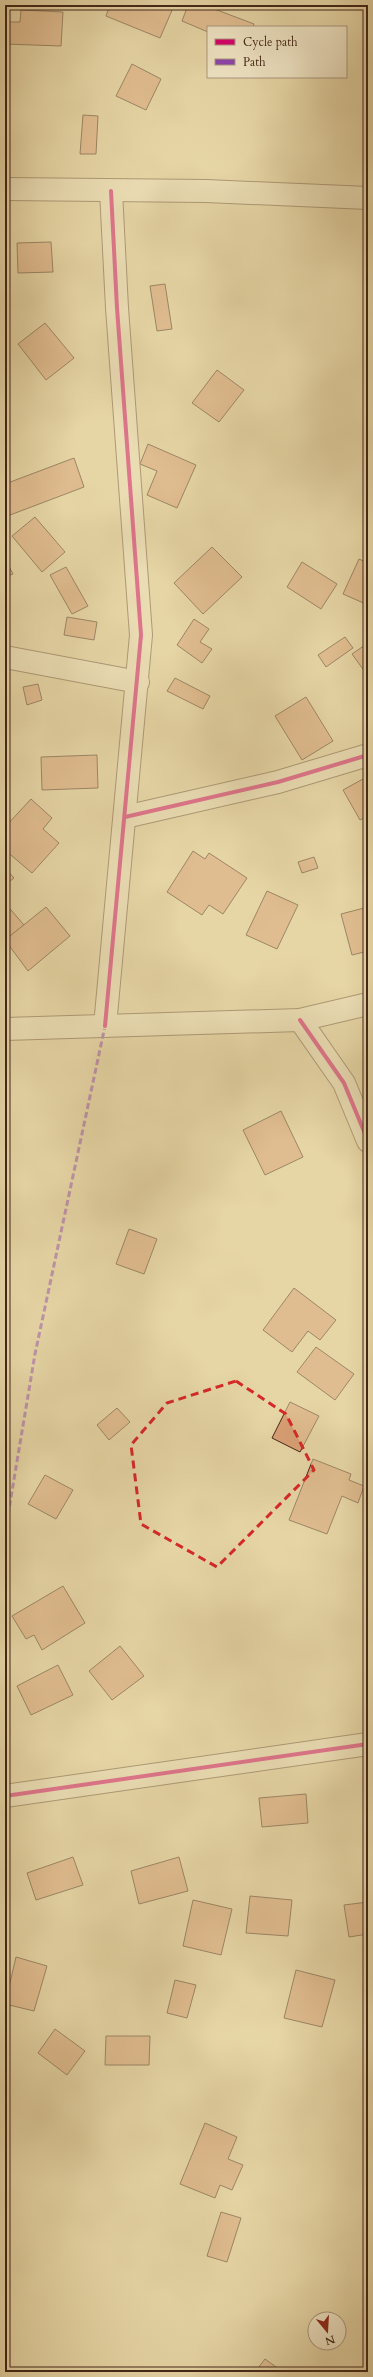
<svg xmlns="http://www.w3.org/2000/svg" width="373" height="2377" font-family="Cardo,serif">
<rect width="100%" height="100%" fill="#e6d5a5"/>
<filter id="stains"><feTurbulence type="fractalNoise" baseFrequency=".005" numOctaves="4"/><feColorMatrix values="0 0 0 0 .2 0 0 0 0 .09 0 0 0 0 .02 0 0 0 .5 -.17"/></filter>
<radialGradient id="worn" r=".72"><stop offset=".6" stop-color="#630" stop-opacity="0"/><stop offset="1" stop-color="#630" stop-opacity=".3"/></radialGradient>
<g fill="#daa076" stroke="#432718">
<polygon points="110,5 166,5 173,8 160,38 106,16"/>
<polygon points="188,5 204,5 254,24 253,27 208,27 208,32 182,21"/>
<polygon points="21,10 63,12 61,46 5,44 5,22 20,22"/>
<rect x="5" y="44" width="3" height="24"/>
<polygon points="132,64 161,79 146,110 116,96"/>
<polygon points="83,115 98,116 96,154 80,154"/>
<polygon points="51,242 53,272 18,273 17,243"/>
<polygon points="165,284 172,329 157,331 150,286"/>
<polygon points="45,323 74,358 46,380 18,344"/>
<polygon points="217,370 244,390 219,422 192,403"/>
<polygon points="148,444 196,465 177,508 147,495 157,471 140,464"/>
<polygon points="74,458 84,487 10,515 5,500 5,484"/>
<polygon points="35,517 65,552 42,572 12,536"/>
<polygon points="212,547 242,577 203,614 174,583"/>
<polygon points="5,559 13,574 5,577"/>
<polygon points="359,559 368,563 368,605 343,594"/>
<polygon points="302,562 337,584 321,609 287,587"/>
<polygon points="66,567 88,606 72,614 50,575"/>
<polygon points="67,617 97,622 94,640 64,635"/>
<polygon points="194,619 209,629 200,642 212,649 202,663 177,645"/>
<polygon points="345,637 353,648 326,667 318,655"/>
<polygon points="368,643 368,676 352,654"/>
<polygon points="175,678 210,696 203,709 167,691"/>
<polygon points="38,684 42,700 27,705 23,687"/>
<polygon points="306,697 333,741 302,760 275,716"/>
<polygon points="97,755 98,788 42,790 41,757"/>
<polygon points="363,779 368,789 368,816 360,820 343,790"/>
<polygon points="31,799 52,818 43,829 59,843 32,873 5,850 5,827"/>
<polygon points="193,851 205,859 209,853 247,878 223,914 209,905 202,915 167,892"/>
<polygon points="314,857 318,868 302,873 298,862"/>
<polygon points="5,868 14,878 5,885"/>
<polygon points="267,891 298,905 277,949 246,935"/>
<polygon points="5,903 24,925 5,940"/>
<polygon points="46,907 70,936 28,971 5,940"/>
<polygon points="368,907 368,951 352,955 341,914"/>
<polygon points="281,1111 303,1157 265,1175 243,1130"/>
<polygon points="129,1229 157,1239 144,1274 116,1264"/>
<polygon points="294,1288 336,1320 320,1340 308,1331 292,1352 263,1330"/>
<polygon points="316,1347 354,1374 335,1400 297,1372"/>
<polygon points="290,1402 319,1416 300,1452 272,1438"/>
<polygon points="117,1408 130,1422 109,1440 97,1425"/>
<polygon points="313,1459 351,1474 349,1480 364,1486 358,1503 342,1496 327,1534 289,1520"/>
<polygon points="45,1475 73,1490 56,1519 28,1504"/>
<polygon points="63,1586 85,1623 42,1650 34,1635 26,1639 12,1616"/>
<polygon points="120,1646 144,1676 112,1700 89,1671"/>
<polygon points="58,1665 73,1695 31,1715 17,1686"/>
<polygon points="306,1794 308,1823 262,1827 259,1798"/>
<polygon points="73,1857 83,1885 36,1900 27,1873"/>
<polygon points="179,1857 188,1891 139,1904 131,1871"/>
<polygon points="250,1896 292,1900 288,1936 246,1933"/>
<polygon points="193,1900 232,1909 221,1955 183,1946"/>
<polygon points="368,1902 368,1934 349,1937 344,1905"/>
<polygon points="16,1957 47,1966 34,2011 5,2004"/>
<polygon points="296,1970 335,1980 322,2027 284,2018"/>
<polygon points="175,1980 196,1985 187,2018 167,2013"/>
<polygon points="55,2029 85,2051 67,2075 38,2053"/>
<polygon points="106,2036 150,2036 149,2065 105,2065"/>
<polygon points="205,2123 237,2137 228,2159 243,2165 232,2190 220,2185 215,2198 180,2184"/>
<polygon points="221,2212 241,2218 227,2262 207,2256"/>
<polygon points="265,2359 283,2372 255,2372"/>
</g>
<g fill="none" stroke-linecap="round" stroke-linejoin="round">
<defs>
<g id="minor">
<polyline points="5,189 206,191 368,198"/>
<polyline points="5,657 138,682"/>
<polyline points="125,817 278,782 368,755"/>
<polyline points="300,1020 344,1083 368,1141"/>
<polyline points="105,1026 141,635 117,308 111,191"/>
<polyline points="5,1029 300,1020 368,1004"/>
<polyline points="5,1796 368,1744"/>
</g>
</defs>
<use href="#minor" stroke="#6c523b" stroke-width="24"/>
<use href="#minor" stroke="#efe4c4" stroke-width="22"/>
<g stroke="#8e44ad" stroke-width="3" stroke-dasharray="6 3" stroke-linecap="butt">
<polyline points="5,1533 35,1354 105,1026"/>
<polyline points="5,2363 12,2372"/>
</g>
<defs>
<g id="cycleway">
<polyline points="125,817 278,782 368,755"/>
<polyline points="300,1020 344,1083 368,1141"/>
<polyline points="105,1026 141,635 117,308 111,191"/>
<polyline points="5,1796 368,1744"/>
</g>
</defs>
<use href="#cycleway" stroke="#efe4c4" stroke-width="6"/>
<use href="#cycleway" stroke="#d6006c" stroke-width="4"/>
</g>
<path d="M0 0H373V2377H0ZM236 1381 286 1414 314 1470 217 1567 141 1524 131 1445 167 1403Z" fill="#e6d5a5" fill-opacity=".55" fill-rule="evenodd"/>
<path fill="none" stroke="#d62828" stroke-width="3" stroke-dasharray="8 5" stroke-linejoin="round" d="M236 1381 286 1414 314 1470 217 1567 141 1524 131 1445 167 1403Z"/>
<rect width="373" height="2377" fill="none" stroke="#e6d5a5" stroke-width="20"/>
<rect x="6" y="6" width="361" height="2365" fill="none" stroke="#432718" stroke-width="2"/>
<rect x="10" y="10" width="353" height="2357" fill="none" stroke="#432718"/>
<rect x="207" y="26" width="140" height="52" fill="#efe4c4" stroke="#aa987f"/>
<rect x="215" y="39" width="20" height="6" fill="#d6006c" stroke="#aa987f"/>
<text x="243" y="46" font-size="12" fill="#432718">Cycle path</text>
<rect x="215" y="59" width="20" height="6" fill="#8e44ad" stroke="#aa987f"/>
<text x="243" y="66" font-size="12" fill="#432718">Path</text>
<g transform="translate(327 2331) rotate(162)"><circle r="19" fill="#efe4c4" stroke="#aa987f"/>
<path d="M0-3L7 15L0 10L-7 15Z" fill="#8f2418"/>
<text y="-6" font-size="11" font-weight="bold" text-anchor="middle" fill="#432718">N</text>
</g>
<rect width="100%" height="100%" filter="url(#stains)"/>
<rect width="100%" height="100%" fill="url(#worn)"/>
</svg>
